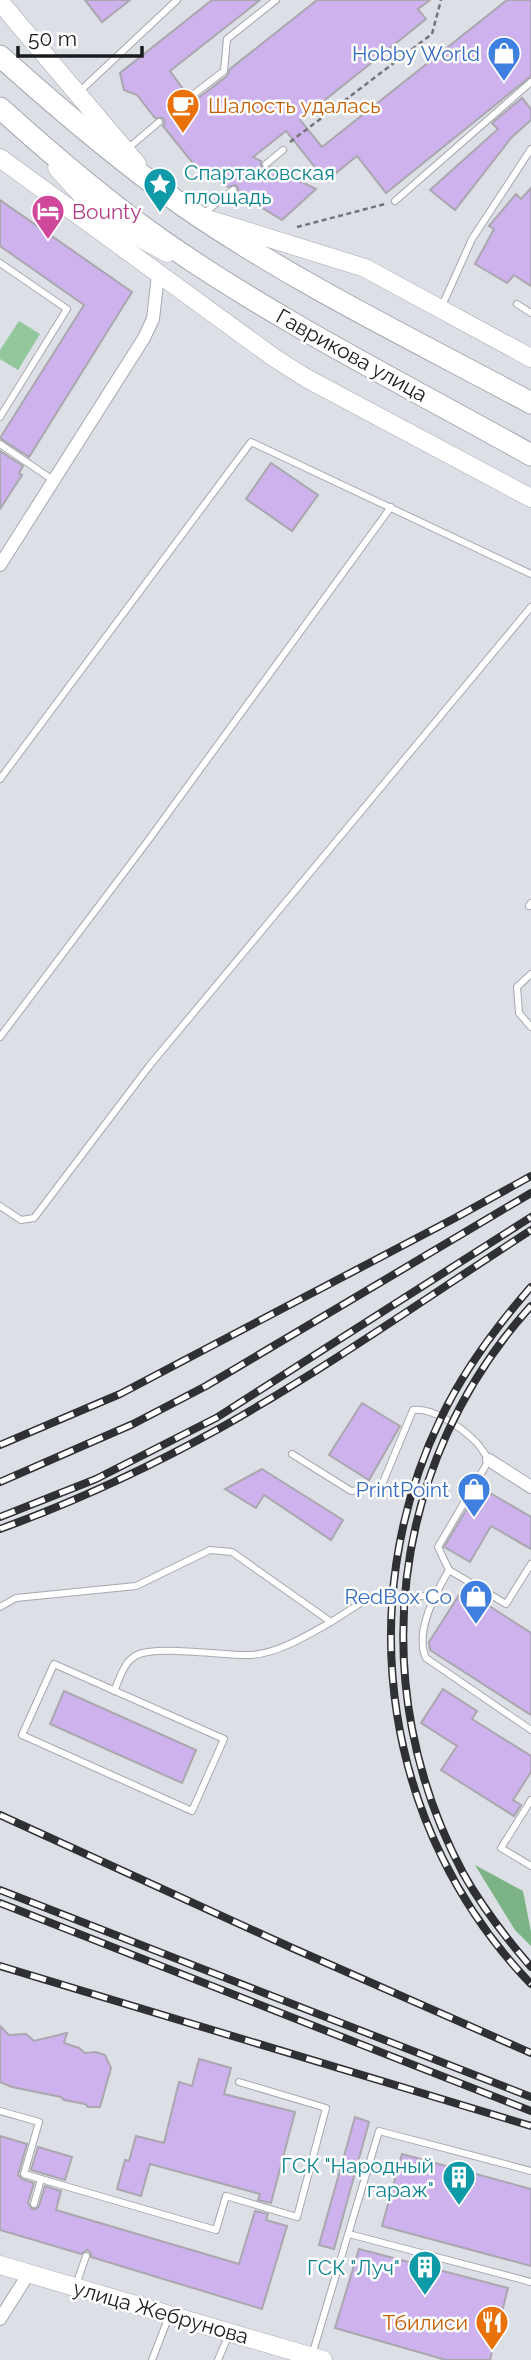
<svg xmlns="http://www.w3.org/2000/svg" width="531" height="2360" font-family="Raleway,sans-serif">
<rect width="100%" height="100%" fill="#dddfe6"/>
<polygon fill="#92c89c" points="19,321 40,334 18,370 0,359 0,350"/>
<polygon fill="#7bb385" points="475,1865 523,1891 531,1932 531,1946 515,1930"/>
<g fill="#cdb2ee" stroke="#aaa7ae" stroke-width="2">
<polygon points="85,0 130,0 102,22"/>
<polygon points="212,0 260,0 170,71 186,93 185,98 188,102 193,102 227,76 230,69 317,0 430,0 418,9 426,19 300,120 322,147 507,0 531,0 531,76 386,193 357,156 326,181 286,131 253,157 261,161 261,166 263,169 272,167 316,189 282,220 238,193 238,188 236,185 228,187 196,167 163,126 165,122 163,118 155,118 137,95 124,90 120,73"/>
<polygon points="522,98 531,109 531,120 511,138 455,210 430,190 498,129 492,123"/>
<polygon points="531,188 531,286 514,275 507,283 475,264 494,229 489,226 516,194 521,199"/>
<polygon points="0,200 132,292 29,457 0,438 84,305 0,246"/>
<polygon points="0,451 23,466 19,473 22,475 0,509"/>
<polygon points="271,463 318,495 292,531 246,499"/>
<polygon points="362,1403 400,1426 369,1480 329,1455"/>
<polygon points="262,1469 343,1520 331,1540 264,1495 256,1508 225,1489"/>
<polygon points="480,1487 531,1517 531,1549 491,1526 470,1562 444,1547"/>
<polygon points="463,1589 531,1633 531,1715 430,1650 429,1642"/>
<polygon points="443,1689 477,1711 472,1719 531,1756 531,1772 513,1800 521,1805 514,1816 441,1770 457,1746 421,1723"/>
<polygon points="64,1691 196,1750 182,1783 50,1724"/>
<polygon points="0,2026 9,2035 26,2034 34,2041 67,2033 64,2043 79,2048 85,2053 96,2052 105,2055 111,2068 100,2107 88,2107 85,2104 64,2100 61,2097 12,2087 0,2082"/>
<polygon points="199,2059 231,2068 224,2094 295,2112 271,2203 258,2200 260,2194 150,2164 141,2196 117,2189 125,2160 129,2161 136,2136 164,2143 179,2082 192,2086"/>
<polygon points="355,2117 369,2122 334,2249 319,2245"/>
<polygon points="0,2136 27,2144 18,2175 22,2179 34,2183 28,2203 32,2209 36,2209 39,2206 45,2186 61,2191 56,2210 239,2264 255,2211 268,2214 266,2220 287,2226 262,2309 91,2257 91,2253 87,2250 81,2254 0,2230"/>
<polygon points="38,2147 72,2157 65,2180 31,2170"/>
<polygon points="402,2154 531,2189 531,2266 382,2226"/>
<polygon points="359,2249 508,2288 490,2360 446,2360 335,2328"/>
</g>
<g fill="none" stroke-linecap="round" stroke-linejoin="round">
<defs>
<g id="lane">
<polyline points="79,92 177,0"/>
<polyline points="190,97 224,71 227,39 276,0"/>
<polyline points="126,150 159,122"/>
<polyline points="266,164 283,150"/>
<polyline points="395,201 531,82"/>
<polyline points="202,215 233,190"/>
<polyline points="0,263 67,309 0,417"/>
<polyline points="517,304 531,313"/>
<polyline points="441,308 472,239 531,149"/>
<polyline points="0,444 53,480"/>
<polyline points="0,779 251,442 531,574"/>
<polyline points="529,906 531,903"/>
<polyline points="531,974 517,987 519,1013 531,1027"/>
<polyline points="0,1037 147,842 391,507"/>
<polyline points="0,1206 21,1220 34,1218 150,1065 531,607"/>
<path d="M292 1454 351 1491 381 1487 413 1410C433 1407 462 1428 476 1442 481 1447 485 1455 489 1460L438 1547 449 1570C436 1592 414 1632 426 1658L531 1730"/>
<polyline points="449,1570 506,1604 531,1564"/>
<polyline points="0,1607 16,1598 136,1586 210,1550 232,1552 331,1622 370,1597 434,1596"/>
<polygon points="54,1664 224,1739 192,1811 22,1735"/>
<path d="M114 1691C120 1678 124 1661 137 1655 157 1645 225 1656 251 1655 279 1653 306 1636 331 1622"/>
<polyline points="531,1800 501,1848 531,1866"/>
<polyline points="0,2111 39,2122 24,2174 41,2179 34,2204"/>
<polyline points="41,2179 216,2230 226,2196 297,2217 326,2108 239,2082"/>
<polyline points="349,2234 531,2282"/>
<polyline points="76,2285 86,2256"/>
<polyline points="312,2355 379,2131 531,2171"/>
<polyline points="152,2360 169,2316"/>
<polyline points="218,2360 229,2334"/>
</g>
<g id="street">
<polyline points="0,565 144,338 153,319 158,275"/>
<polyline points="489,1460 531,1487"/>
<polyline points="0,2319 29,2273"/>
</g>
<g id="secondary">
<polyline points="0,2 137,164"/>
<polyline points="0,158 273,357 306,378 531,498"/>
<polyline points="57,168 95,210"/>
<polyline points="81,206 167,253"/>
<polyline points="211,220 365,268 531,358"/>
<polyline points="0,2265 323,2360"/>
</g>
<g id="primary">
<path d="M0 56C59 109 120 161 185 207 292 281 416 341 531 403"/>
<path d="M0 108C51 154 103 199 160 239 277 321 406 385 531 455"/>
</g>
</defs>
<use href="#lane" stroke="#a6a8af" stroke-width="8"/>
<use href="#street" stroke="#a6a8af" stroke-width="14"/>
<use href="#secondary" stroke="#a6a8af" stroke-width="19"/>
<use href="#primary" stroke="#a6a8af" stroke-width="23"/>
<g stroke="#727478" stroke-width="2.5" stroke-dasharray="5 3.5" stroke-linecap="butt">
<polyline points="290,142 432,34 441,0"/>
<polyline points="297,227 385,204"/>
</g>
<use href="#lane" stroke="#fff" stroke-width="6"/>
<use href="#street" stroke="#fff" stroke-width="12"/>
<use href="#secondary" stroke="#fff" stroke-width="18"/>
<use href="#primary" stroke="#fff" stroke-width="21"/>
<defs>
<g id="rail">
<path d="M531 1287C496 1327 464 1370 441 1418 350 1606 385 1833 531 1984"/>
<path d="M531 1306C389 1463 364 1687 463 1873 482 1907 506 1938 531 1967"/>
<polyline points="0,1445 120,1394 455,1218 531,1176"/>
<polyline points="0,1482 133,1424 206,1386 531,1193"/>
<polyline points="0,1517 96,1479 216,1418 531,1217"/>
<path d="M0 1529C77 1501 150 1467 222 1427 328 1367 429 1296 531 1230"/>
<polyline points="0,1815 290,1947 531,2053"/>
<polyline points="0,1890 531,2097"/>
<polyline points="0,1903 531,2111"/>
<polyline points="0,1966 531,2126"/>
</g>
</defs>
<use href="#rail" stroke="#2f3033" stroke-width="8"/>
<use href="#rail" stroke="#fff" stroke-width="5" stroke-dasharray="16" stroke-linecap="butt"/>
</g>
<defs>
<symbol id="shop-pin" viewBox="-11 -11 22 30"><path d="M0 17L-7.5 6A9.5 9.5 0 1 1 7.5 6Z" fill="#3f7fe0" stroke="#fff"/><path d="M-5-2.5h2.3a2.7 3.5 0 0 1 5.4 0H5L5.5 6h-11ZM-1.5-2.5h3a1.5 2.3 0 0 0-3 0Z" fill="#fff"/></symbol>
<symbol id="cafe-pin" viewBox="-11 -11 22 30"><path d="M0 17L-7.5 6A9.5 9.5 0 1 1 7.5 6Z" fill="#e8710a" stroke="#fff"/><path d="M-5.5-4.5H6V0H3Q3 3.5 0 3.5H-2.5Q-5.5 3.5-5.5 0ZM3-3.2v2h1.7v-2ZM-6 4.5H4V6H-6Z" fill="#fff"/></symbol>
<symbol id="sight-pin" viewBox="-11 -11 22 30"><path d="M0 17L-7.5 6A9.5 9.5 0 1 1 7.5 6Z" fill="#0f9aa8" stroke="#fff"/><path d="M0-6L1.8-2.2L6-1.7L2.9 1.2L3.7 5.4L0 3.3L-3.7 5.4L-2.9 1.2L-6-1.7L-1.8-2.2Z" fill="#fff"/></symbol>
<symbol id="hotel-pin" viewBox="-11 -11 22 30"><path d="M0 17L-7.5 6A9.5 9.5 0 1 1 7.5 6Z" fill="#d1479c" stroke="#fff"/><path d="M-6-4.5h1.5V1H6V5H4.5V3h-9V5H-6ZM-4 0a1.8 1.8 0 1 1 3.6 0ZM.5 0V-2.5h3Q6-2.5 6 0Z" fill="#fff"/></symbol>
<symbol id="building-pin" viewBox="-11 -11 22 30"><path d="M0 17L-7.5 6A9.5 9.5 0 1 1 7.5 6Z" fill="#0f9aa8" stroke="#fff"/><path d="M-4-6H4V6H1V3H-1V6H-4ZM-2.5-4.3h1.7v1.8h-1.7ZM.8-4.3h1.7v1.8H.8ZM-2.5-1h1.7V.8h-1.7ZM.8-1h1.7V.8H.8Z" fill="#fff"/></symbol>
<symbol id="restaurant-pin" viewBox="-11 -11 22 30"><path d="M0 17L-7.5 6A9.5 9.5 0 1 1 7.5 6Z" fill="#e8710a" stroke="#fff"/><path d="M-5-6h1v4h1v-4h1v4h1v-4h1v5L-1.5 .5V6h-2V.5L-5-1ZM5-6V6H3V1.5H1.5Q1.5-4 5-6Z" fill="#fff"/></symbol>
</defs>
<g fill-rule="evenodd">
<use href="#shop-pin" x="485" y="34" width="38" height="52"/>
<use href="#cafe-pin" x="164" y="86" width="38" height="52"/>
<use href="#sight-pin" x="141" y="165" width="38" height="52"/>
<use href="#hotel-pin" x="29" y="192" width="38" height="52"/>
<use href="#shop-pin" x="455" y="1470" width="38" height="52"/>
<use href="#shop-pin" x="457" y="1577" width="38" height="52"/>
<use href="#building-pin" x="440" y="2158" width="38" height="52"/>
<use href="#building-pin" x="406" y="2248" width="38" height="52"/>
<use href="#restaurant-pin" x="473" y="2303" width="38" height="52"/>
</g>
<g text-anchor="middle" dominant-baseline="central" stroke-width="5" stroke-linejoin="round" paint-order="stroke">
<g font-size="21" fill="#366cbe" stroke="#fff" text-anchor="end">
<text x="480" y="53">Hobby World</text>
<text x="449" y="1489">PrintPoint</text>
<text x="452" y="1596">RedBox Co</text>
</g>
<g font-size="21" fill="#c56008" stroke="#fff" text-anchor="start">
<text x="208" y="105">Шалость удалась</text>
<text x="468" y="2322" text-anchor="end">Тбилиси</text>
</g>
<g font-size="21" fill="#0d838f" stroke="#fff" text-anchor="end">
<text x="184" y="172" text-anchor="start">Спартаковская<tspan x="184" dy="24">площадь</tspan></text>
<text x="434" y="2165">ГСК "Народный<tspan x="434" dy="24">гараж"</tspan></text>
<text x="400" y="2267">ГСК "Луч"</text>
</g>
<g font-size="21" fill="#b23c85" stroke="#fff" text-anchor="start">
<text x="72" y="211">Bounty</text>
</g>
<g font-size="21" fill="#1a1b1d" stroke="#fff">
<text transform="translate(352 355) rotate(29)">Гаврикова улица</text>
<text transform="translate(161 2312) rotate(16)">улица Жебрунова</text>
</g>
</g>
<path d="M18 46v10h124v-10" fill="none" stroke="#1a1b1d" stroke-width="3.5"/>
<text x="28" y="46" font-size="21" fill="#1a1b1d" stroke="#ffffff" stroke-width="5" paint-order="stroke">50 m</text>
</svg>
